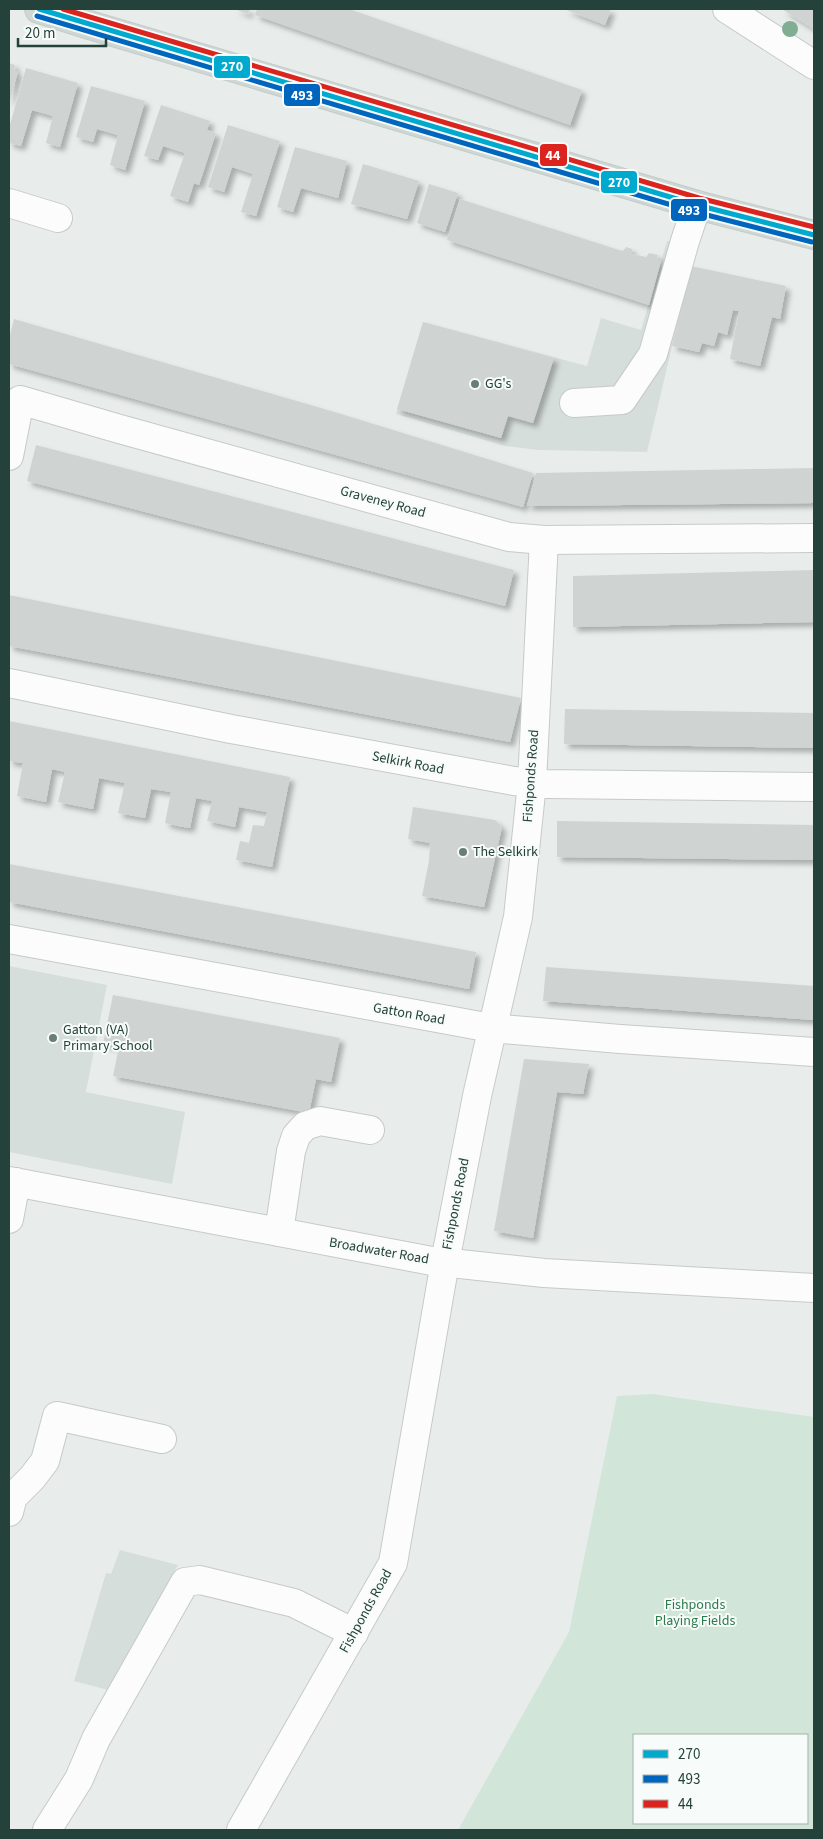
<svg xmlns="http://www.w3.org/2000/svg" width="823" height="1839" font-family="'Source Sans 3',sans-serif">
<defs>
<filter id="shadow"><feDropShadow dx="4.5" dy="4.5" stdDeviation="2.5" flood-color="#0004"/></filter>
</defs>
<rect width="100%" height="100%" fill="#e8edeb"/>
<g fill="#d6dedb">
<polygon points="667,241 695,250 647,452 538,450 505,446 396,414 423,322 587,366 601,318 641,330"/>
<polygon points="9,966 107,985 86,1092 185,1112 172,1184 9,1152"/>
<polygon points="120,1550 178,1565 108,1690 74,1681 106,1573 111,1574"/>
</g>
<path fill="#d1e6d8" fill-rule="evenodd" d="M652 1394 814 1417V1830H458L569 1632 617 1396ZM634 1735H807V1823H634Z"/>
<g fill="#cfd4d2" filter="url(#shadow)">
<polygon points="234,9 250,9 248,14"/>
<polygon points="257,9 349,9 582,90 570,125 255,15"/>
<polygon points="564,9 611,9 605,25"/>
<polygon points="782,9 814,9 814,29 791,15"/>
<polygon points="9,63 15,65 14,71 18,71 9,104"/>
<polygon points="26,68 78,83 60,147 46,143 53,116 32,110 21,146 9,143 9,128"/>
<polygon points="91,86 145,101 125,170 110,165 118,135 97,129 93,142 76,137"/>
<polygon points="161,105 210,121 207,130 216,133 199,185 194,183 188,202 170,196 185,153 163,146 158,160 144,156"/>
<polygon points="228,125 280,141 256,216 241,212 253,174 232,167 224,192 208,187"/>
<polygon points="295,147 347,161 338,198 301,188 293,212 277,207"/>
<polygon points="363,164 419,181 407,219 351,204"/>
<polygon points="429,184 458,193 445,232 417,223"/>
<polygon points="460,199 619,250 623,251 626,247 632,249 632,254 646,257 649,253 658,255 657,260 661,261 649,305 447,240"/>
<polygon points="691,266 786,286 780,319 772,317 760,366 730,359 739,311 733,310 727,335 718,332 714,346 702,343 699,352 672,346"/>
<polygon points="14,319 338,413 533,473 523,507 9,364 9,339"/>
<polygon points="423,322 554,358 533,423 508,416 501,438 397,409"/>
<polygon points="36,445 514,570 505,606 27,481"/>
<polygon points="814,468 814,503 527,506 536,473"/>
<polygon points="814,570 814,622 573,627 573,576"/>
<polygon points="9,595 521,698 510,742 9,646"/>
<polygon points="565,709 814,713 814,748 564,744"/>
<polygon points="9,721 290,777 272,867 236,860 240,841 249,843 253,825 264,826 267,812 239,807 235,827 207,821 212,801 196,798 190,828 178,826 165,823 171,792 151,789 145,818 118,813 125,783 99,778 93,809 58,802 65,772 52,769 46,802 17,796 23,763 9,761"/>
<polygon points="413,807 495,820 502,827 484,907 422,896 429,861 430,843 408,839"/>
<polygon points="557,821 814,825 814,860 557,857"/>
<polygon points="9,864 476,952 469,989 9,902"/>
<polygon points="546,967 814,986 814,1020 543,1001"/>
<polygon points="113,995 340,1038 331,1082 316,1079 309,1113 113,1076 119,1047 103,1044"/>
<polygon points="524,1059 589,1064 583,1094 557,1092 533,1238 494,1231"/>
</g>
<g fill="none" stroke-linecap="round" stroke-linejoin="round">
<defs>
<g id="minor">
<polyline points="727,9 814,65"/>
<polyline points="9,203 58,218"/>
<polyline points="574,403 622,400 653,354 685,241 697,205"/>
<polyline points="9,456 20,400 116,428 509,537 544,540 814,538"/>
<polyline points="9,683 231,729 514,781 546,784 814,787"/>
<polyline points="9,939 491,1028 620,1039 814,1052"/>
<polyline points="9,1181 432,1261 544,1273 814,1288"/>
<polyline points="9,1219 16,1182"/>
<polyline points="279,1232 291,1151 296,1136 305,1126 320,1121 370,1130"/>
<polyline points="9,1512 13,1497 32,1478 45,1461 57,1416 162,1439"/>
<polyline points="47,1830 79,1779 96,1739 185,1582 200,1580 294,1603 354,1633"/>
<polyline points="241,1830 393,1563 445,1262 477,1096 518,917 532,783 544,540"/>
</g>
<polyline id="major" points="39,9 86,24 697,205 814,235"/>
</defs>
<use href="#minor" stroke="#c5cac8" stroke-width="30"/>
<use href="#major" stroke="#c3ccc9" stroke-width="30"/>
<use href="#minor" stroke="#fcfcfc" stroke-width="28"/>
<use href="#major" stroke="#cfd7d5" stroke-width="28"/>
<defs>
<polyline id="bus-1" points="39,9 697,205 814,235"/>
<polyline id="bus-2" points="37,16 695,212 812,242"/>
<polyline id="bus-3" points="63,9 699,198 814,227"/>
</defs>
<use href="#bus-1" stroke="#f7fbf9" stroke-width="9"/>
<use href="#bus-2" stroke="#f7fbf9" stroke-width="9"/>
<use href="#bus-3" stroke="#f7fbf9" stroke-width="9"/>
<use href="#bus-1" stroke="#00a9ce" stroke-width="5"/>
<use href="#bus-2" stroke="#0065bd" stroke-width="5"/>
<use href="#bus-3" stroke="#dc241f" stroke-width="5"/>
</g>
<circle fill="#81ae93" cx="790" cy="29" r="8"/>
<g fill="#697e78" stroke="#f7fbf9" stroke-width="2">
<circle cx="475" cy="384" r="5"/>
<circle cx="463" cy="852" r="5"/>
<circle cx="53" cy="1038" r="5"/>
</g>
<g text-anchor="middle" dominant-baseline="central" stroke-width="4" stroke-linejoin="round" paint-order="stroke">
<g font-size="14" fill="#24423a" stroke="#f7fbf9" text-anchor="start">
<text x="485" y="384">GG's</text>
<text x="473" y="852">The Selkirk</text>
<text x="63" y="1030">Gatton (VA)<tspan x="63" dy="16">Primary School</tspan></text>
</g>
<g font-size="14" fill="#24423a" stroke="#f7fbf9">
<text transform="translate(383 502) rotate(15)">Graveney Road</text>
<text transform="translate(408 763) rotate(11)">Selkirk Road</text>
<text transform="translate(531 776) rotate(-86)">Fishponds Road</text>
<text transform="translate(409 1014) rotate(10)">Gatton Road</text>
<text transform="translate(456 1204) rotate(-79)">Fishponds Road</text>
<text transform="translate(379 1251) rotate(10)">Broadwater Road</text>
<text transform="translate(366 1611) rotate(-61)">Fishponds Road</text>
</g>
<g font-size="14" fill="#2d7a4b" stroke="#f7fbf9">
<text x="695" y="1605">Fishponds<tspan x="695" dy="16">Playing Fields</tspan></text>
</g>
</g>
<g stroke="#f7fbf9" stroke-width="2">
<rect x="213" y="55" width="38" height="24" rx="5" fill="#00a9ce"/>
<rect x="283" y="83" width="38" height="24" rx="5" fill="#0065bd"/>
<rect x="539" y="143" width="29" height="24" rx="5" fill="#dc241f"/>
<rect x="600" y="170" width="38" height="24" rx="5" fill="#00a9ce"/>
<rect x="670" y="198" width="38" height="24" rx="5" fill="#0065bd"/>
</g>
<g font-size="14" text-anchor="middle" font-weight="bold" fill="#fff">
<text x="232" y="71">270</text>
<text x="302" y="100">493</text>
<text x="553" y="160">44</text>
<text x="619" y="187">270</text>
<text x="689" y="215">493</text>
</g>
<rect width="823" height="1839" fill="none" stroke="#24423a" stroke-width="20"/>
<rect x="633" y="1734" width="175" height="90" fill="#f7fbf9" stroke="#a3b1ad"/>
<rect x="643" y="1750" width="25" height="8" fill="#00a9ce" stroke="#a3b1ad"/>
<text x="678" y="1759" font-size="15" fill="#24423a">270</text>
<rect x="643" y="1775" width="25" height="8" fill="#0065bd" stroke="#a3b1ad"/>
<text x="678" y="1784" font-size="15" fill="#24423a">493</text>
<rect x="643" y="1800" width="25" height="8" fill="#dc241f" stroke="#a3b1ad"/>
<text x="678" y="1809" font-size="15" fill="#24423a">44</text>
<path d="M18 38v8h88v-8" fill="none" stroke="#24423a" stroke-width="2.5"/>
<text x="25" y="38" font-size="15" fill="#24423a" stroke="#f7fbf9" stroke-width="4" paint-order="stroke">20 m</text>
</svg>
